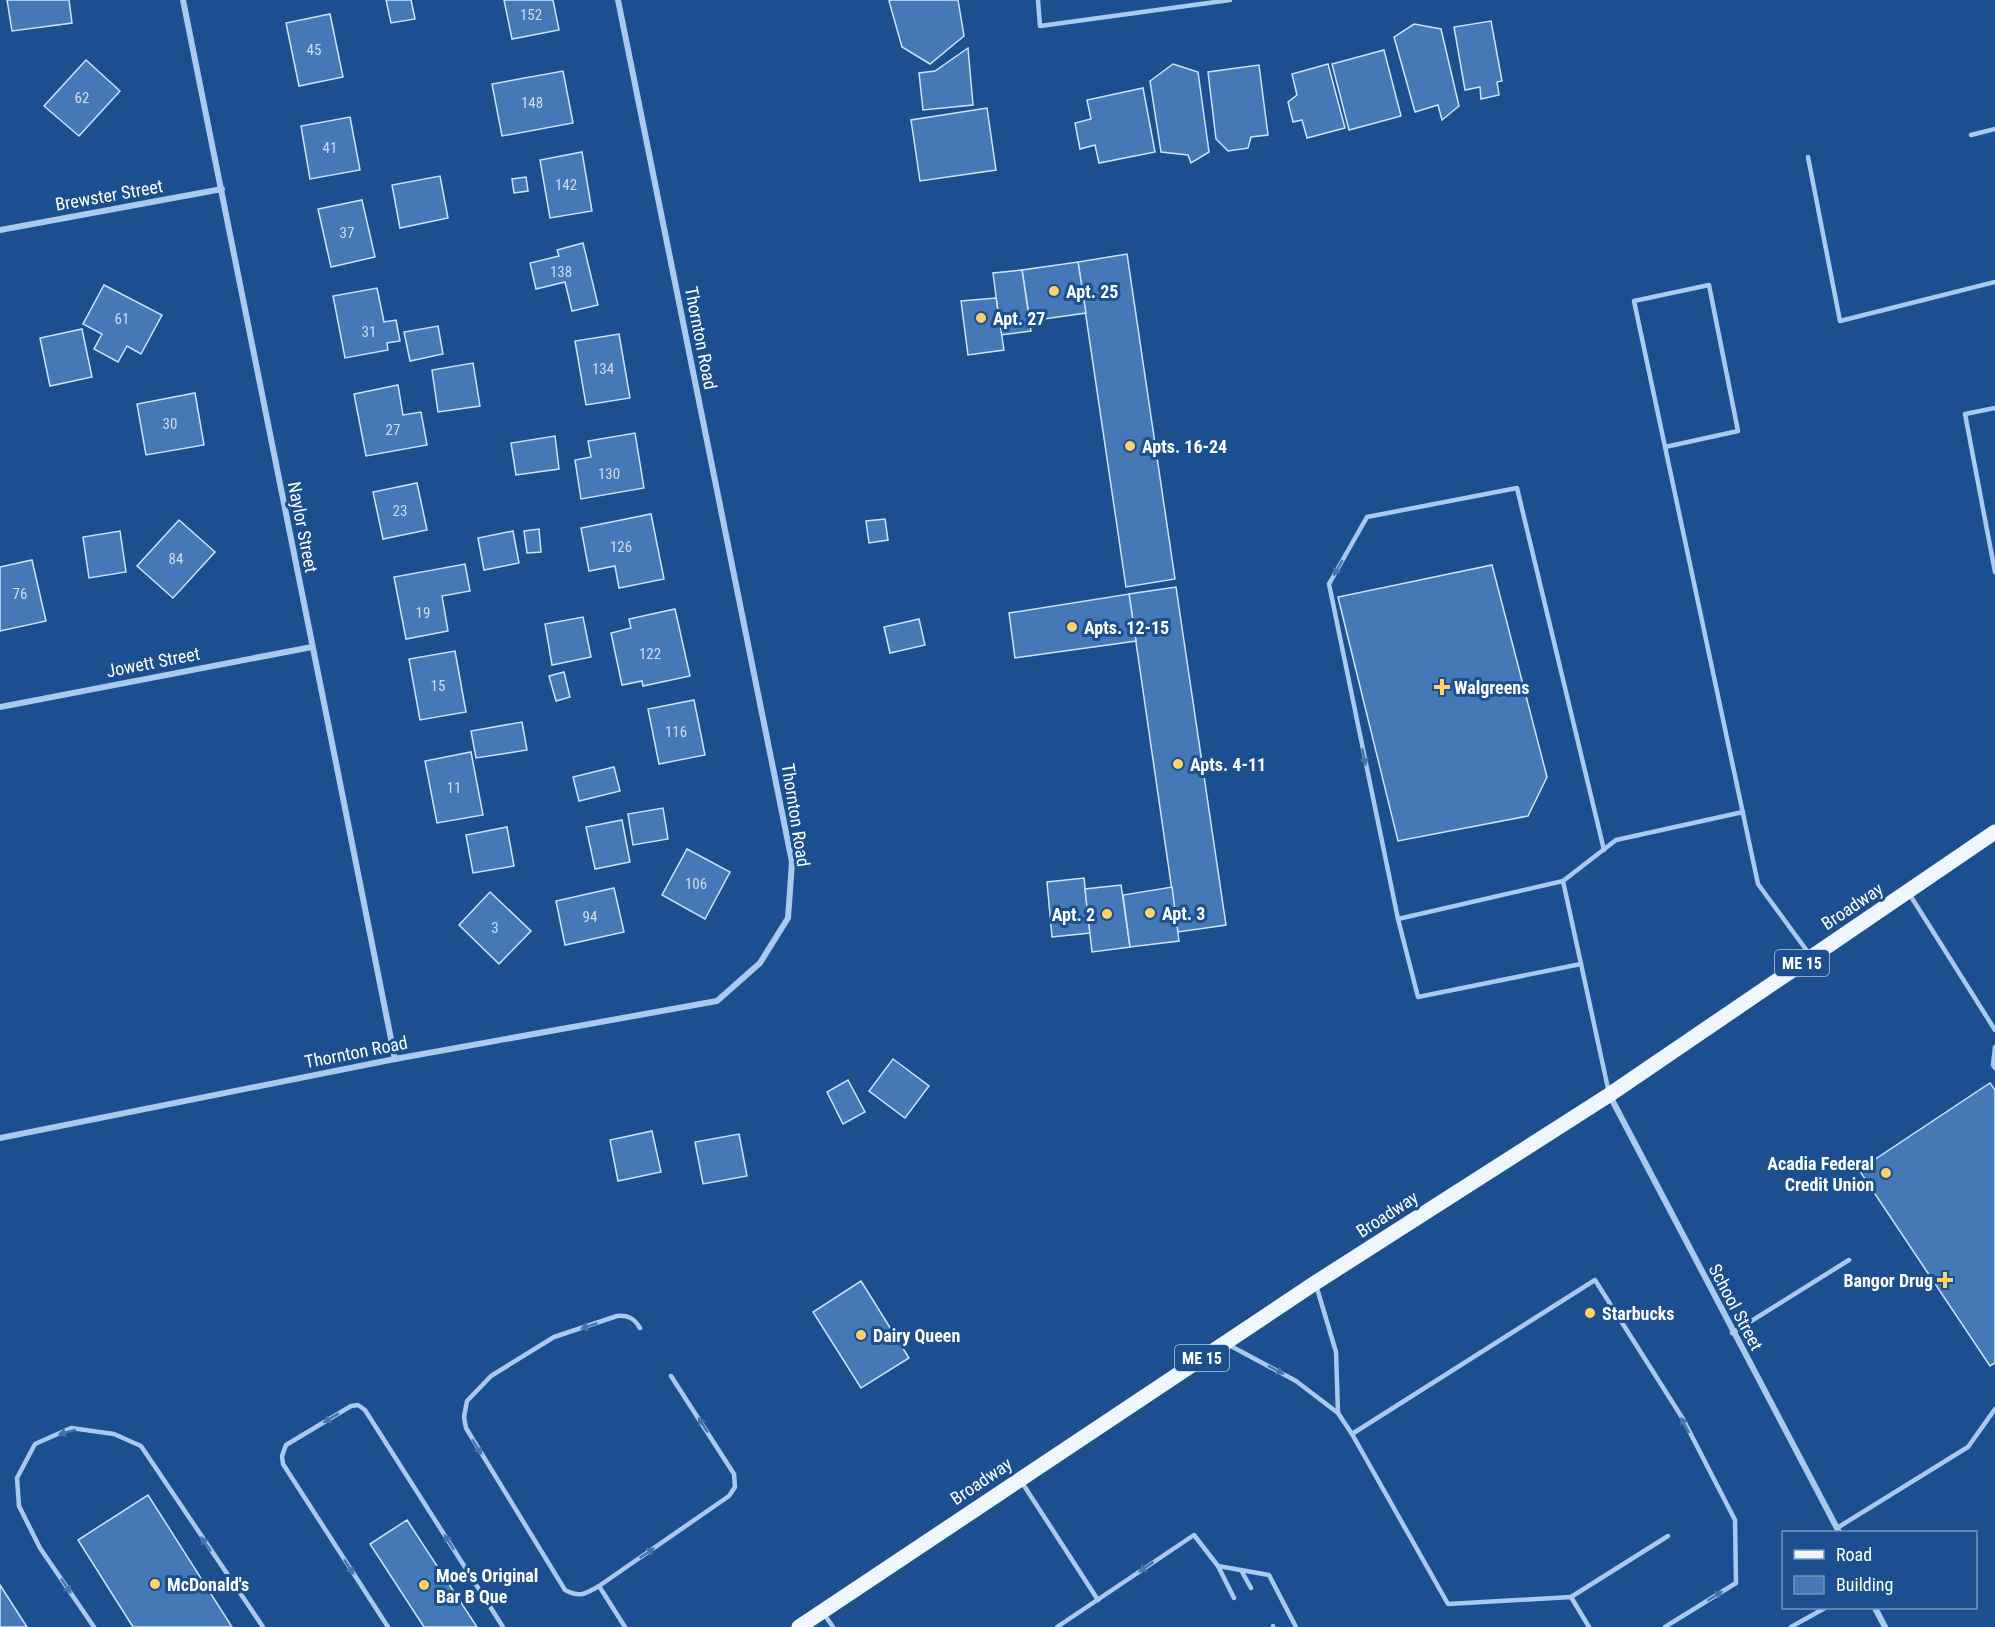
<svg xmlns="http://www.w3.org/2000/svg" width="1995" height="1627" font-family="'Roboto Condensed',sans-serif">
<rect width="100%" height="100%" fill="#1b4f8f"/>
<g fill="#4478b7" stroke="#cfe3fa" stroke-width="1.5">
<polygon points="7,0 69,0 72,23 12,31"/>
<polygon points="386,0 411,0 415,19 391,23"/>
<polygon points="504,0 553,0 559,30 512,39"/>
<polygon points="891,0 958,0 964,36 930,64 902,47 889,1"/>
<polygon points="330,14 343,77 299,86 286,23"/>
<polygon points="1491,21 1502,81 1497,82 1499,95 1481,99 1480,87 1465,90 1454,27"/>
<polygon points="1414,24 1441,29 1459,106 1442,120 1438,105 1415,112 1394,37"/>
<polygon points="968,48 973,105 923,110 919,73 935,71"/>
<polygon points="1384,50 1401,116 1349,130 1332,64"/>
<polygon points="86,60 120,91 79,136 44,106"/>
<polygon points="1173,64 1198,72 1209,152 1191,163 1188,155 1161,152 1150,81"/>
<polygon points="1328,64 1345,128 1307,138 1302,120 1293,122 1288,102 1297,95 1292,74"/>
<polygon points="1259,65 1268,135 1251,137 1248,148 1228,151 1216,139 1208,72"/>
<polygon points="563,71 573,123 502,136 492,84"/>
<polygon points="1143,88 1155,152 1099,163 1095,145 1080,149 1075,123 1091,119 1087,100"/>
<polygon points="987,108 996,170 920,181 911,120"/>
<polygon points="350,117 360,170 310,179 301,126"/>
<polygon points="582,152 592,211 550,218 540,160"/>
<polygon points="440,176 448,218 400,228 392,185"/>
<polygon points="526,177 528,191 514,193 512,179"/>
<polygon points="362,200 375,257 331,267 318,209"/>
<polygon points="583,243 598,305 572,311 565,282 536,289 530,263 559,256 557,250"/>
<polygon points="1127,254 1175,579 1126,587 1078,262"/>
<polygon points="1078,262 1086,313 1030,321 1022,270"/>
<polygon points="1022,270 1031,331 1001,335 993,273"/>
<polygon points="104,285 162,315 141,354 127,346 118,362 94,349 102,334 83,324"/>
<polygon points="377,288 384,322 396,320 400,341 387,343 388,350 345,358 333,296"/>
<polygon points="996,298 1004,350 968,355 961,301"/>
<polygon points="438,326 443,354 410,361 404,332"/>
<polygon points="82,329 92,377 50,386 40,338"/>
<polygon points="619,334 630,398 586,405 575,341"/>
<polygon points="473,363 480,406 438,412 432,370"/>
<polygon points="398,385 403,415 421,412 427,445 366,456 354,394"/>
<polygon points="195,393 204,445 146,455 137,404"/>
<polygon points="635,433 644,488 581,499 575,460 591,457 588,441"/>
<polygon points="555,436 559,469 516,475 511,443"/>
<polygon points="417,483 427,530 383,539 373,492"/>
<polygon points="651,514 664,579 619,588 615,566 589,571 581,528"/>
<polygon points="885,519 888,540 869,543 866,521"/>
<polygon points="179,520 215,552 173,598 137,566"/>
<polygon points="539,529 541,552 527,553 524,531"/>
<polygon points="120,531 126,572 89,578 83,537"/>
<polygon points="513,531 519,563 484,570 478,538"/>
<polygon points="32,560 46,621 0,631 0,567"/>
<polygon points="465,564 470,591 442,596 448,631 406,639 394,577"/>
<polygon points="1492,565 1547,777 1528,816 1398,841 1338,597"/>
<polygon points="1176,587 1226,925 1178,932 1129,594"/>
<polygon points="1129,594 1136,641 1015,658 1009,613"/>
<polygon points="675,609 690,676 643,686 642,681 622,685 611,633 631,628 629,619"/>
<polygon points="583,617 591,657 552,665 545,624"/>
<polygon points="919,619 925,645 890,653 884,627"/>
<polygon points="455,651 466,712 420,720 409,659"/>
<polygon points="564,672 570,697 556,701 549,676"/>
<polygon points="694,700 705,755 659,764 648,709"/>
<polygon points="522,722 527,750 476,758 471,731"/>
<polygon points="471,752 483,815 437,823 425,761"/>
<polygon points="614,767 620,791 579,801 573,777"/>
<polygon points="663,808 668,839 633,845 628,814"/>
<polygon points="622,820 630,862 595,869 586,827"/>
<polygon points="507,827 514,866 473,873 466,835"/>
<polygon points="687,849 730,872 705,919 662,895"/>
<polygon points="1084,878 1090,933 1052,937 1047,882"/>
<polygon points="1121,885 1130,947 1092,952 1085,889"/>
<polygon points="1172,887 1179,941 1130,947 1123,895"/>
<polygon points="614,888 624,932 565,945 556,901"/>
<polygon points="490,892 531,931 499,964 459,925"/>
<polygon points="893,1059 929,1086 905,1118 869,1091"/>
<polygon points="848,1080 865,1112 843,1124 827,1092"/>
<polygon points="1990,1083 1995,1090 1995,1363 1990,1366 1859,1170"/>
<polygon points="652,1131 661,1172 618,1181 610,1140"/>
<polygon points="739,1134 747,1176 703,1184 695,1142"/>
<polygon points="861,1281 909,1358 861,1388 813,1312"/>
<polygon points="148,1495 232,1627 133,1627 78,1540"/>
<polygon points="407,1520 477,1627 424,1627 370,1544"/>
<polygon points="0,1585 27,1627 0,1627"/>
</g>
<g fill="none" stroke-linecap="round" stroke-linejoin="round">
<g stroke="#a9c9ee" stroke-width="4.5">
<polyline points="1038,0 1040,26 1230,0"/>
<polyline points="1971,135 1995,129"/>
<polyline points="1808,157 1840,321 1995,282"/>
<polyline points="1995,408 1965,414 1995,572"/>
<polyline points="1665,447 1738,431 1709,285 1634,301 1758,884 1810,955"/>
<polyline points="1910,895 1995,1030"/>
<polyline points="1398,919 1563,881"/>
<polyline points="1581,964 1418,997 1398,919 1329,584 1367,517 1517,488 1604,850"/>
<polyline points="1995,1047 1993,1065 1995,1068"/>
<polyline points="1609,1093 1563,881 1616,840 1743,812"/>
<path d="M640 1328C634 1318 628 1315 617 1316L554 1337 491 1376 467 1401 464 1417 466 1428 565 1590C580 1598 585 1594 599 1586L729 1496 735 1487 734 1474 671 1376"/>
<polyline points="1732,1333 1849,1260"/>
<polyline points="1227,1344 1296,1381 1338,1413 1336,1352 1316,1285"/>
<polyline points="1338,1413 1352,1434 1448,1604 1571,1597 1589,1627"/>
<polyline points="1352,1434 1595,1280 1683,1419 1735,1520 1736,1583 1665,1627"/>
<polyline points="1021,1481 1098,1600"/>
<polyline points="1837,1528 1968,1447 1995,1409"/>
<polyline points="1218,1566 1234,1598"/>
<polyline points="1241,1570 1251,1588"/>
<polyline points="599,1586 625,1627"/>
<polyline points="1571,1597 1668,1536"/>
<polyline points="824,1614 833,1627"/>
<polyline points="1273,1626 1273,1627"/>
<polyline points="94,1627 40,1548 19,1506 17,1478 35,1444 71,1428 114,1434 141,1446 263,1627"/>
<polyline points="388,1627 283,1464 282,1456 286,1445 351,1406 358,1405 365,1410 503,1627"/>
<polyline points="1057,1627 1194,1535 1218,1566 1269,1575 1296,1627"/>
<polyline points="1791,1627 1825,1608"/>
</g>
<g stroke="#a9c9ee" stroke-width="6">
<path d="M183 0C256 352 324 706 395 1059"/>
<polyline points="0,230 222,189"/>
<polyline points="0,707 312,647"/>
<polyline points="1610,1096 1839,1532"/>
<polyline points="0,1138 395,1059 717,1001 760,963 788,918 792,862 618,0"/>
<polyline points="1875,1608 1885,1627"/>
</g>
<polyline stroke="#f0f6ff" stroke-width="15" points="799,1627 1315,1283 1609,1095 1995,832"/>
</g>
<defs><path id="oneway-solid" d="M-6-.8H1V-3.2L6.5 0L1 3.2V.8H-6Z" transform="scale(1.5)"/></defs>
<g fill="#4674ac">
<use href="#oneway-solid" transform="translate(1338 568) rotate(120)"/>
<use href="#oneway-solid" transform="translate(1364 757) rotate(78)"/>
<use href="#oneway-solid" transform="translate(589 1326) rotate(161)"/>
<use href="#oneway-solid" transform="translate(1276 1370) rotate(28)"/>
<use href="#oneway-solid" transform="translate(331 1418) rotate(149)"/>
<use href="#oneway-solid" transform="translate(703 1425) rotate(-122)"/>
<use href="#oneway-solid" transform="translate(1685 1425) rotate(-118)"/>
<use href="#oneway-solid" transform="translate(67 1432) rotate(165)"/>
<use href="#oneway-solid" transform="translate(477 1447) rotate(58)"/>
<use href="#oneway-solid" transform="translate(449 1542) rotate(-123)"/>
<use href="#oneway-solid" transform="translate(206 1544) rotate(-125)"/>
<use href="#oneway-solid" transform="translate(647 1553) rotate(-34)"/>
<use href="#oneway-solid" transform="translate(349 1567) rotate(57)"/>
<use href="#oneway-solid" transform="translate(1146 1567) rotate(146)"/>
<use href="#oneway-solid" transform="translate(66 1586) rotate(56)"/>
<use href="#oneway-solid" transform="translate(1715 1596) rotate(-32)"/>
</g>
<g fill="#ffd166" stroke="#1b4f8f" stroke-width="2">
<circle cx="1054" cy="291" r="6"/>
<circle cx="981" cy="318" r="6"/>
<circle cx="1130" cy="446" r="6"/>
<circle cx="1072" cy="627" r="6"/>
<path d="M1439 678h6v6h6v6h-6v6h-6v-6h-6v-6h6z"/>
<circle cx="1178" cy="764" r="6"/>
<circle cx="1150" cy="913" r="6"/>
<circle cx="1107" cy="914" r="6"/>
<circle cx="1886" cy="1173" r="6"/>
<path d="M1942 1271h6v6h6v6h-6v6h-6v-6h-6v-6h6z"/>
<circle cx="1590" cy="1313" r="6"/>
<circle cx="861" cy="1335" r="6"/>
<circle cx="155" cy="1584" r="6"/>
<circle cx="424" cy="1585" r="6"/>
</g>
<g text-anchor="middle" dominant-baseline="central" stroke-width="6" stroke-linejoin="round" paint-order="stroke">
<g font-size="15" fill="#d0dded">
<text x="531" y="15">152</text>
<text x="314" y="50">45</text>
<text x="82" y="98">62</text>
<text x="532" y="103">148</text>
<text x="330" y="148">41</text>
<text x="566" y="185">142</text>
<text x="347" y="233">37</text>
<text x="561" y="272">138</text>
<text x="122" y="319">61</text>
<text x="369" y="332">31</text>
<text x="603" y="369">134</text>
<text x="170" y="424">30</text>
<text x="393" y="430">27</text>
<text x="609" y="474">130</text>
<text x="400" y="511">23</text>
<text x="621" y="547">126</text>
<text x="176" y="559">84</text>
<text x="20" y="594">76</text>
<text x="423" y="613">19</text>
<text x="650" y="654">122</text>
<text x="438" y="686">15</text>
<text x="676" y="732">116</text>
<text x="454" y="788">11</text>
<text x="696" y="884">106</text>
<text x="590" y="917">94</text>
<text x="495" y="928">3</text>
</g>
<g fill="#1b4f8f" stroke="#bbcadd" stroke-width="1.5">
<rect x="1775" y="950" width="54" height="26" rx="4.5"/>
<rect x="1175" y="1345" width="54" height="26" rx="4.5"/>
</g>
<g font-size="16" font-weight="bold" fill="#fff">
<text x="1802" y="963">ME 15</text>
<text x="1202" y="1358">ME 15</text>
</g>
<g font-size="18" fill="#fff" stroke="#1b4f8f">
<text transform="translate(109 195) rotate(-10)">Brewster Street</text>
<text transform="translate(701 338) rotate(79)">Thornton Road</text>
<text transform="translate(303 527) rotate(79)">Naylor Street</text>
<text transform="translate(153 662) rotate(-11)">Jowett Street</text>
<text transform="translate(796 815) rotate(81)">Thornton Road</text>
<text transform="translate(1852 906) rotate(-34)">Broadway</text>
<text transform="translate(356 1052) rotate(-11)">Thornton Road</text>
<text transform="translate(1387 1214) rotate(-33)">Broadway</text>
<text transform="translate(1736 1307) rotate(62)">School Street</text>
<text transform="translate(981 1481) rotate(-34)">Broadway</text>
</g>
<g font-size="18" font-weight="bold" fill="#fff" stroke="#1b4f8f" text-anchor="start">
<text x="1066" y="291">Apt. 25</text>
<text x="993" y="318">Apt. 27</text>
<text x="1142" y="446">Apts. 16-24</text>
<text x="1084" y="627">Apts. 12-15</text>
<text x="1454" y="687">Walgreens</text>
<text x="1190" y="764">Apts. 4-11</text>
<text x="1162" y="913">Apt. 3</text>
<text x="1095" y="914" text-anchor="end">Apt. 2</text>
<text x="1874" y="1163" text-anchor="end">Acadia Federal<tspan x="1874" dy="21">Credit Union</tspan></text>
<text x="1933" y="1280" text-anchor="end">Bangor Drug</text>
<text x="1602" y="1313">Starbucks</text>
<text x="873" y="1335">Dairy Queen</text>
<text x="436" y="1575">Moe's Original<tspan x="436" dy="21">Bar B Que</tspan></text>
<text x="167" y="1584">McDonald's</text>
</g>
</g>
<rect x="1782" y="1531" width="195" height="78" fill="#1b4f8f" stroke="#7695bc" stroke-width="1.5"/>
<rect x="1794" y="1550" width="30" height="9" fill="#f0f6ff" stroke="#7695bc" stroke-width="1.5"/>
<text x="1836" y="1561" font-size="18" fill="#ffffff">Road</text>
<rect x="1794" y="1576" width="30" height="18" fill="#4478b7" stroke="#7695bc" stroke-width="1.5"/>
<text x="1836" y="1591" font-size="18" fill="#ffffff">Building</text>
</svg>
